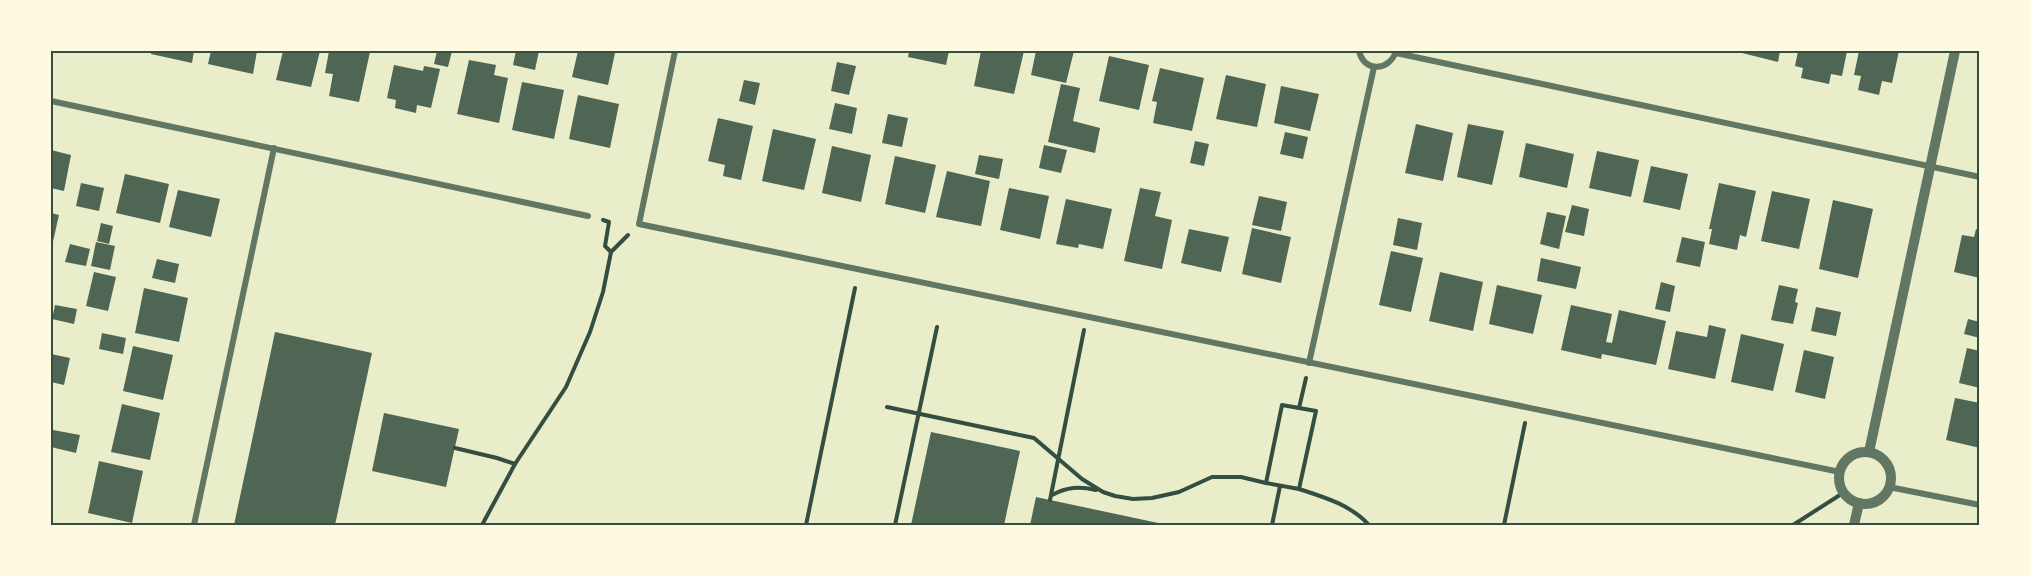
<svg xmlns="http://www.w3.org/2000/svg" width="2031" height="576" font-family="Karla,sans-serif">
<rect width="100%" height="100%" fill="#e9edc9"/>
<g fill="#4f6655">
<polygon points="151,51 194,51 192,63 151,54"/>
<polygon points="211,51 257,51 253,74 208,64"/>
<polygon points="283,51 320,51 311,87 276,80"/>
<polygon points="329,51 370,52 359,102 329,96 333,74 325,73"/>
<polygon points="437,51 452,51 448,67 434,64"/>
<polygon points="516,51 539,51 535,70 513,65"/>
<polygon points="578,51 604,51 615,53 608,85 572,77"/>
<polygon points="909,51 949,51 946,65 908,57"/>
<polygon points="981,51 1024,51 1014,94 974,86"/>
<polygon points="1036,51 1074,51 1066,83 1031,75"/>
<polygon points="1734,51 1780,51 1778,62"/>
<polygon points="1798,51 1847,51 1842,76 1831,74 1829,84 1801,78 1803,68 1795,66"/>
<polygon points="1859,51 1899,51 1892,83 1882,81 1879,95 1858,90 1861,76 1854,75"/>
<polygon points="1109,56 1149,65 1139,110 1099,101"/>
<polygon points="469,60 496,65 494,75 508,78 499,123 457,114"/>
<polygon points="837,62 856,66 849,95 831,91"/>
<polygon points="394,65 423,71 424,66 440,69 431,108 417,105 416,113 395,108 396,100 387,98"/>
<polygon points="1160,68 1204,78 1192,131 1153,123 1157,102 1152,101"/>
<polygon points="1226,75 1266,84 1257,127 1216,119"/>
<polygon points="744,80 760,83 755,105 739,101"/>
<polygon points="522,82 564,90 554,139 512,130"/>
<polygon points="1061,84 1080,88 1073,121 1100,128 1095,153 1048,142"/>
<polygon points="1281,86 1319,94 1310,131 1274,123"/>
<polygon points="578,95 619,104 610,148 569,139"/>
<polygon points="835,103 857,108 852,134 829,129"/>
<polygon points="888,114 908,118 902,147 882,143"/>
<polygon points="718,118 753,126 741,180 723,176 725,165 708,161"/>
<polygon points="1416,124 1453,133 1443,181 1405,173"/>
<polygon points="1468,124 1504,131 1492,185 1457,177"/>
<polygon points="773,129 816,139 804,190 762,181"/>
<polygon points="1285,132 1308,137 1303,159 1280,154"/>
<polygon points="1195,141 1209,144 1204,166 1190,163"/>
<polygon points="1526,143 1574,154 1567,188 1519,177"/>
<polygon points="1044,145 1067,150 1061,173 1039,168"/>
<polygon points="832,146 871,155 861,202 822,193"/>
<polygon points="51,150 71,155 64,191 51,188"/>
<polygon points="1597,151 1639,160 1631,197 1589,188"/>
<polygon points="979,155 1003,159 999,179 975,174"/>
<polygon points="895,156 936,165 925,213 885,204"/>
<polygon points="1651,166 1688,174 1680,210 1643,202"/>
<polygon points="947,171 990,181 981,226 936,217"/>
<polygon points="125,174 169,184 160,223 116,213"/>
<polygon points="81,183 104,188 99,211 76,206"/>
<polygon points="1719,183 1756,191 1746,237 1740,235 1737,250 1709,244 1712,229 1709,229"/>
<polygon points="1009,188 1049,196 1040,239 1000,230"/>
<polygon points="1140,188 1161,192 1155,216 1172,220 1162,269 1124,261"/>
<polygon points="178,190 220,199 211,237 169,227"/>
<polygon points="1772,191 1810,199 1799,249 1761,241"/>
<polygon points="1259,196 1287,202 1281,231 1252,225"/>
<polygon points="1066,199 1112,209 1103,249 1079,244 1078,248 1056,244"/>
<polygon points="1833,200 1873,209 1858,278 1819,269"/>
<polygon points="1572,205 1589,209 1584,236 1565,232"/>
<polygon points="1547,212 1566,216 1559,249 1540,244"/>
<polygon points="51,213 59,215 52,246 51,246"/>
<polygon points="1398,218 1422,223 1417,250 1393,245"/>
<polygon points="101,223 113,226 109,244 97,241"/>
<polygon points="1252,228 1291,237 1281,283 1242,274"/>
<polygon points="1189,229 1229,237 1221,272 1181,263"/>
<polygon points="1976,229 1980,230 1980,278 1954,272 1962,235 1974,237"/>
<polygon points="1682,237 1705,242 1700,267 1676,262"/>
<polygon points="96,242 115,246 110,270 91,266"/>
<polygon points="70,244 90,249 86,266 65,262"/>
<polygon points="1391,251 1423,258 1411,312 1379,305"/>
<polygon points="1541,258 1581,267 1576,289 1537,281"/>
<polygon points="157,259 179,264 175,283 152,278"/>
<polygon points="94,272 116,277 108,311 86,306"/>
<polygon points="1440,272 1483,282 1473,331 1429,321"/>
<polygon points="1661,282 1675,286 1670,312 1655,309"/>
<polygon points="1497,285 1542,295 1533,334 1489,324"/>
<polygon points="1779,285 1798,289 1795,302 1798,303 1793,324 1771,320"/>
<polygon points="144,288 188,298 179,342 135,333"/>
<polygon points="55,305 77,309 74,324 52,319"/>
<polygon points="1571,305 1612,314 1606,342 1612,343 1619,310 1666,321 1656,365 1602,354 1601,359 1561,350"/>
<polygon points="1816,307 1841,312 1836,336 1811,331"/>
<polygon points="1968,319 1980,322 1980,338 1964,334"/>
<polygon points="1709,325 1726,329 1715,379 1668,369 1676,331 1707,337"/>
<polygon points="275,332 372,353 335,525 234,525"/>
<polygon points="102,333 126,338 123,354 99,349"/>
<polygon points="1741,334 1784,344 1773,391 1731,382"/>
<polygon points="133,346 173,355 163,400 123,391"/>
<polygon points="1967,348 1980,351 1980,388 1959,383"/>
<polygon points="1804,350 1834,357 1825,399 1795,392"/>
<polygon points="51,354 70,358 64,385 51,382"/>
<polygon points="1955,398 1980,403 1980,448 1946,440"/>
<polygon points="122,404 160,413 150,460 111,452"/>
<polygon points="384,413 459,429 446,487 372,471"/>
<polygon points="53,430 80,435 76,453 51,447"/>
<polygon points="931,432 1020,451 1004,525 911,525"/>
<polygon points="99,461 143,471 132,523 88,513"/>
<polygon points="1036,497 1163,524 1163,525 1030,525"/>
</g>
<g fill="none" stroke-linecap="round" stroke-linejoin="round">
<g stroke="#344e41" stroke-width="4">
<polyline points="603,220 609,222 605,246 611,252"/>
<polygon points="1282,405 1316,411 1299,489 1266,483"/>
<polyline points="887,407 1034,438 1082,479 1103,492 1115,496 1133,499 1152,498 1179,492 1212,477 1241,477 1266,483"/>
<polyline points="1299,408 1306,378"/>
<polyline points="455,448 497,458 515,464"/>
<path d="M1299 489C1324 497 1351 505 1369 525"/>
<path d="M1052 495C1067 487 1079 486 1096 490"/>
<polyline points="1050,500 1084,330"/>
<polyline points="482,525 515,464 566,387 590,332 603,292 611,252 628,235"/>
<polyline points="806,525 855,288"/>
<polyline points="895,525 937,327"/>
<polyline points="1272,525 1280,486"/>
<polyline points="1504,525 1525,423"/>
<polyline points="1793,525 1843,493"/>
</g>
<g stroke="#617663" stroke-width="6">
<polyline points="675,51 639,224 1840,472"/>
<path d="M1359 51C1364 73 1390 71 1396 51"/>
<polyline points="1396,53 1980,177"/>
<polyline points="51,101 588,216"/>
<polyline points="1309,363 1374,67"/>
<polyline points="1889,487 1980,505"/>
<polyline points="194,525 274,148"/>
</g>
<g stroke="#617663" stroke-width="10">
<circle cx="1865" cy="478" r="26"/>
<polyline points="1869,452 1955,51"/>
<polyline points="1854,525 1859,503"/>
</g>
</g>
<rect width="2031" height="576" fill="none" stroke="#fefae0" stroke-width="105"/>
<rect x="52" y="52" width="1926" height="472" fill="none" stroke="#344e41" stroke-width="2"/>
</svg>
